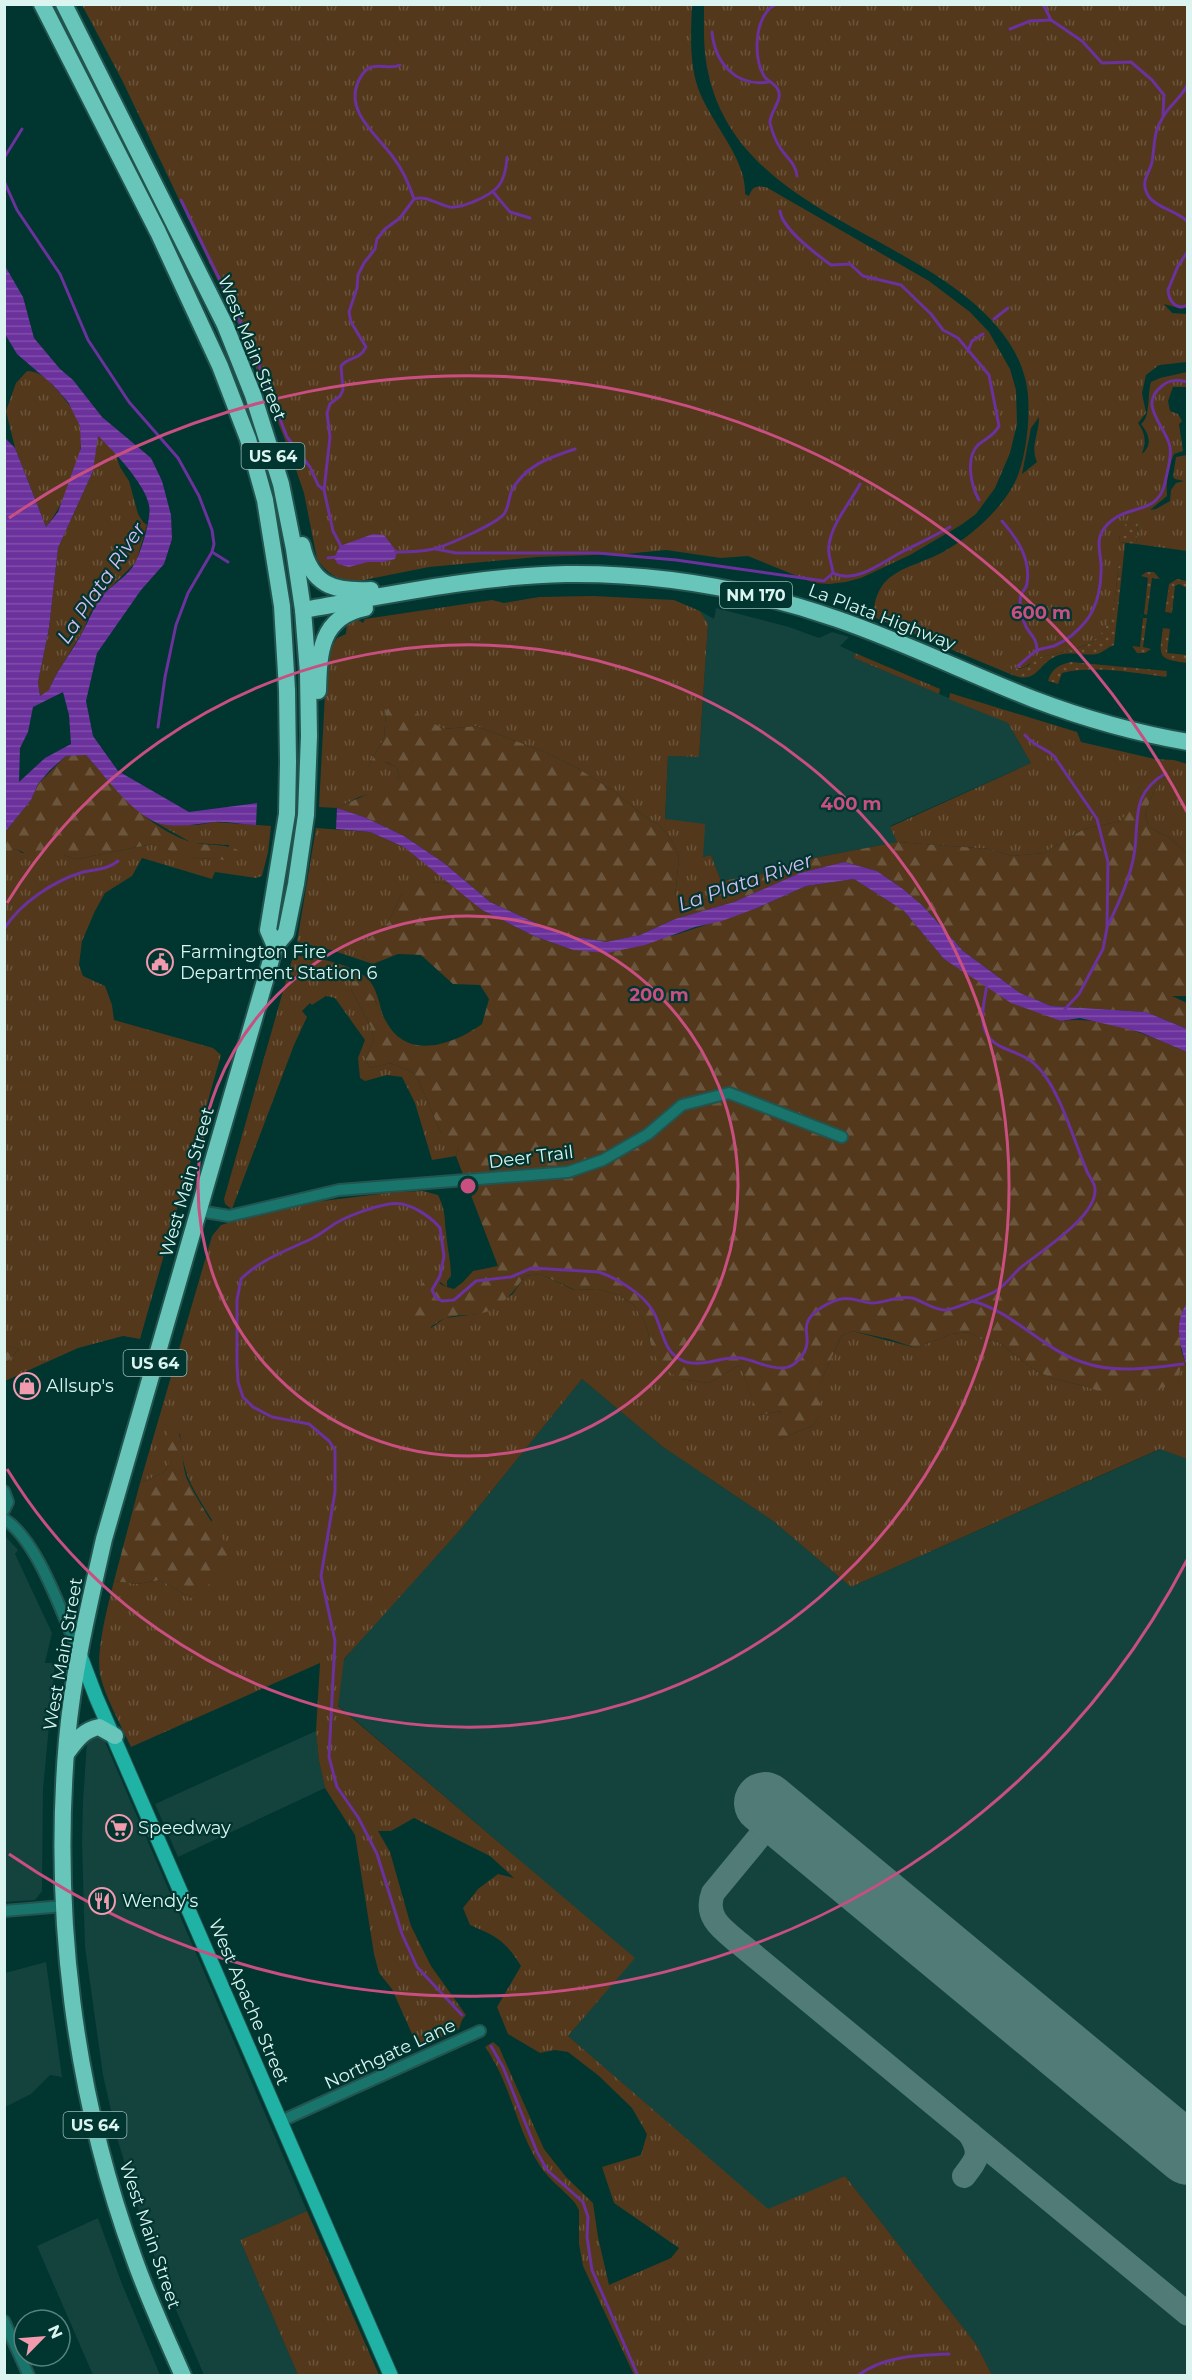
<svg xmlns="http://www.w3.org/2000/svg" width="1192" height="2380" font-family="Montserrat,sans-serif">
<defs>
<pattern id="grass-tufts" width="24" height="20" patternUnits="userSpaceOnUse" patternTransform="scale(1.5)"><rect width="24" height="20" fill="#53381b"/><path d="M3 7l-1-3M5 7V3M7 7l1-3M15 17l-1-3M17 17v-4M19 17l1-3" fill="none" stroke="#6b553c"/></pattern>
<pattern id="forest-firs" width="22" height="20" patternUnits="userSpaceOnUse" patternTransform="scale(1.5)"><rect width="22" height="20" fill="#53381b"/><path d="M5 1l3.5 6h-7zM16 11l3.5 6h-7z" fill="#6b553c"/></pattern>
<pattern id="park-dots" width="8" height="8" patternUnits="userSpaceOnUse" patternTransform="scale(1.5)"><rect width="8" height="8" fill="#53381b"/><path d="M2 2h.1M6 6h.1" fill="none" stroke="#6b553c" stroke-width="1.8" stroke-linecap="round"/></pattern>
<pattern id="water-rules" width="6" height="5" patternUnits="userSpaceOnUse" patternTransform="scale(1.5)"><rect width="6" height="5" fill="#6b319c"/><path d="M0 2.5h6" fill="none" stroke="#804faa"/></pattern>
</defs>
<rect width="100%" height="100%" fill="#003530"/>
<g fill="#14433e">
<polygon points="716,608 789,627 819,638 832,632 849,637 840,646 855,653 854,658 1008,723 1031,763 890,826 897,842 809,859 758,875 721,881 711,855 703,857 665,820 668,756 699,757 708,624 700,611 714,619"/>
<polygon points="582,1379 663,1447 773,1521 851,1587 1161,1449 1187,1459 1187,2375 992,2375 976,2344 845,2176 768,2210 568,2036 634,1958 319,1689 370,1629 460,1530"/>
<polygon points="5,1536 18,1550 15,1554 52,1633 45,1663 55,1663 43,1789 42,1891 35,1900 5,1902"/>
<polygon points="316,1731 319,1761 325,1788 178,1857 155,1804"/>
<polygon points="92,1735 102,1735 307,2211 240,2240 298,2375 204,2375 161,2275 139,2211 118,2141 103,2075 85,1947 82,1842 83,1801 87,1742"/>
<polygon points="46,1962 62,2077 50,2075 31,2094 5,2107 5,1973"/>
<polygon points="98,2218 122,2284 160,2375 93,2375 37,2246"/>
</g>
<g fill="url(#grass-tufts)" fill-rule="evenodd">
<path d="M82 5H692C691 32 689 61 698 88 710 122 747 159 745 194L749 196C753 186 756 186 766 187L929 281 970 312 989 332 1010 369 1016 390 1017 424 1010 453 995 488 976 514 961 525 910 555 861 578 846 582 829 584 814 583 748 556 721 558 666 550 625 554 537 557 429 567 354 582C338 580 326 573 317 559L304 493 291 455 238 323 122 80Z"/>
<path d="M704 5H1187V307L1182 309 1164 304 1172 313 1187 314V362L1159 365 1146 375 1142 393 1146 413 1138 423C1146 435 1146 441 1142 454 1153 445 1149 434 1141 424 1151 417 1147 395 1151 382L1160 378 1187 372V387H1173L1168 401 1170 411 1178 414 1182 421 1179 424 1183 451 1174 454C1168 467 1166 482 1167 496L1150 510 1156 509 1170 501 1171 490 1176 483 1184 481 1175 479 1173 477 1176 457 1187 455V551L1136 544 1138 523 1123 535H1120L1119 542 1125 543 1123 563H1119C1115 589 1117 625 1093 641 1077 652 1052 653 1035 659 1028 665 1022 671 1013 667L1010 674 876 618 874 614C873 604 878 589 886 581 900 567 925 562 943 552 970 537 999 512 1014 484 1027 460 1032 408 1026 382 1019 349 996 322 971 301 884 227 735 200 708 72 703 50 704 27 704 5ZM1039 417C1039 433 1030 447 1037 462L1022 474 1031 428Z"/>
<path d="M27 371C40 371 49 380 57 390 66 400 75 411 79 424 89 452 63 506 46 527L15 448 6 411 16 383Z"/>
<polygon points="97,435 115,452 120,467 129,481 138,514 143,522 147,525 136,562 104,594 90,613 83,631 53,680 49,691 40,696 38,682 49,628 58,548 93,471"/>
<polygon points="593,596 674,600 700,611 708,624 699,757 668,756 665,819 705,824 703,857 711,855 721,881 708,899 683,902 675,898 679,857 673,842 659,825 644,816 615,792 579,769 545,752 476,726 444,729 393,702 386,711 384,738 368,767 385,762 397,767 399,778 383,790 359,797 337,808 319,807 327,656 337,638 346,634 347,623 357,619 363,623 365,619 492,600 504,603 539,597"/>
<polygon points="855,653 940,689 939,694 854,658"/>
<polygon points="950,693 1077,732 1081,742 1155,759 1174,760 1187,764 1187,854 1169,837 1150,828 1145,814 1153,793 1172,767 1139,788 1128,812 1121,821 1084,829 1044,853 1011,856 990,849 897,842 890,827 1031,763 1008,723 949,699"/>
<polygon points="153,821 172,825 197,825 215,822 271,826 268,852 262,876 256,878 215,872 212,879 142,858 132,876 105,893 95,911 82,941 79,965 83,976 105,986 112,1005 114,1020 213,1048 221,1055 140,1339 123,1336 78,1348 5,1381 5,1364 19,1349 4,1345 4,853 16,849 22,853 63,855 77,859 153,844 199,859 213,858 229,860 229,845 192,843"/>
<polygon points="316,828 370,832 404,847 452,884 430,882 401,895 388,923 366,941 362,956 373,964 331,950 297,942"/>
<path d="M293 956C311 955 353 965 366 977 377 987 379 1003 383 1016L375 1000 351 989 372 1029 374 1039 365 1059 370 1068 390 1063 411 1071 418 1079 441 1133 459 1146 456 1156 432 1160 415 1103 402 1077 387 1075 365 1081 360 1078 358 1058 365 1040 335 998 326 996 312 1005 310 1003 302 1011 307 1017 294 1045 232 1209 225 1204 224 1199Z"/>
<path d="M423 1191 438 1195C446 1212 444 1215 446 1232 447 1247 451 1261 451 1276L447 1281V1287L440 1282 431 1328 445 1318 477 1314 512 1295 525 1276 540 1274 574 1290 597 1289 619 1295 634 1305 646 1324 652 1349 680 1379 709 1383 740 1365 759 1415 781 1411 776 1433 780 1439 812 1426 821 1414C815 1377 830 1367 841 1336L852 1331 916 1348 951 1334 970 1332 981 1339 998 1342 1036 1371 1054 1379 1085 1386 1101 1392 1178 1381 1181 1350 1187 1367V1459L1160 1449 851 1587 773 1521 663 1447 582 1379 460 1530 344 1659 338 1706 635 1958 568 2036 768 2209 845 2176 976 2344 992 2375H634L583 2266 579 2244V2210L575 2203C564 2190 549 2180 540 2166 516 2129 511 2083 485 2047L493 2042 499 2047 544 2149 566 2177 593 2203 598 2237 609 2285 671 2258 679 2248 614 2203 602 2167 641 2155 647 2134 632 2108 599 2076 568 2052 555 2050 540 2053 508 2034 497 2007 521 1966C506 1941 496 1936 470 1925L463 1908 478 1889 498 1874 514 1878 490 1856 414 1818 391 1831H378L390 1852 411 1926 431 1966 466 2015 462 2020 459 2029 420 2047 416 2043 392 1989 379 1973 374 1954 355 1835 325 1788 319 1761 316 1731 320 1663 131 1747C122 1727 104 1695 100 1674 96 1650 108 1605 114 1581L137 1584 160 1580 191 1598 212 1520C191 1486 182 1474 180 1433L169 1455V1465L163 1473 140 1483 212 1236 221 1225 290 1205 396 1192Z"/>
<polygon points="307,2211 379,2375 298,2375 240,2240"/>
</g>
<g fill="url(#forest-firs)">
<path d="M393 701 444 729 476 726 545 752 579 769 615 792 644 816 659 825 673 842 679 857 675 897 683 902 708 899 721 881 758 875 809 859 897 842 990 849 1011 856 1044 853 1084 829 1121 821C1129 811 1132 796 1140 787 1149 776 1161 771 1173 766L1153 793 1145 814 1150 828 1169 837 1187 854V996H1172L1187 1003V1029L1146 1012 1051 1006 1020 993 963 951 923 906 903 889 877 871 844 862 800 873 734 902 675 919 640 935 606 942 560 934 490 902 444 863 404 836 364 817 337 808C359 797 380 791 399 778L397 767 386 762 372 773 368 767 384 738 386 711Z"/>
<path d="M72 755H86C115 787 145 826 188 841 204 847 221 842 238 850L240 854 237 858 229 861 213 858 199 859 176 853 153 844 77 859 63 855 31 856 16 849 5 853V832L31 800 38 784 66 756Z"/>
<path d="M854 879 904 911 944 959 1061 1021C1104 1015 1148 1035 1187 1052L1188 1303C1175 1320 1181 1333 1181 1351 1182 1361 1180 1371 1178 1381L1143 1396 1100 1392 1085 1386 1054 1379 1036 1371 998 1342 981 1339 970 1332 951 1334 916 1348 889 1339 852 1331 841 1336C830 1367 815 1377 822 1413L812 1426 780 1439 775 1433 781 1411 759 1415 751 1414 753 1400 740 1365 709 1383 680 1379 660 1366 652 1349 646 1324 634 1305 619 1295 597 1289 575 1290 540 1274 525 1276C513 1293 500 1310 478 1314 468 1316 456 1314 446 1318 433 1323 435 1328 420 1327L413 1313 416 1290 427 1279C437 1281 444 1287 454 1289L463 1282 473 1271 498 1266 456 1156 459 1146 450 1145 441 1133 418 1079 411 1071 390 1063 370 1068 365 1059 374 1039 372 1029 351 989 352 982 359 981C364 987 370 993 374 999 382 1011 387 1029 400 1038 425 1056 461 1039 482 1024L489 999 480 985 453 984 421 955 398 954 373 964 362 956 361 951 366 941 388 923 401 895 410 888 430 882 452 884 482 910 534 936 573 950 675 935 757 908 806 886Z"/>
<polygon points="5,1345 19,1349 5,1364 4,1345"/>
<path d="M175 1427C185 1439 180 1465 188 1481 202 1509 221 1536 238 1562L191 1598 160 1580 137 1584 114 1581 140 1483 163 1473 169 1465 166 1438 168 1428Z"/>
</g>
<g fill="url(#park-dots)">
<polygon points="1126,521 1138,523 1136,544 1119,542 1120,535 1123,535"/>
<path d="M1119 563H1123L1114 645C1108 647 1102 653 1097 654 1084 656 1072 651 1059 655 1036 663 1039 686 1010 674L1013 667 1019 669 1028 666 1034 659C1052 653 1078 652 1093 641 1117 624 1115 589 1119 563Z"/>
<polygon points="1146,572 1154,572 1160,579 1152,578 1147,615 1144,614 1148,578 1141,576"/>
<polygon points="1177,579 1187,581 1187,588 1179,584 1175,586 1172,613 1165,612 1169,584"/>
<polygon points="1143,618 1147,618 1143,647 1151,649 1145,653 1137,653 1132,646 1140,647"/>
<path d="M1163 628 1170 629 1167 653 1187 655V663C1157 659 1159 657 1163 628Z"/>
<path d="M1071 662 1167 671 1166 677C1132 673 1096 665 1062 673L1058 684 1048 681C1051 669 1060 664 1071 662Z"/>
</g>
<g fill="url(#water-rules)" fill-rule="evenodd">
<path d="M5 266 23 297 34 338 60 369 73 380 102 417 151 458 162 481 171 515 172 539 164 564 141 590 97 653 86 701 93 736 118 771 189 812 257 803 256 825C242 825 228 821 215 822 195 824 170 830 151 820 125 805 106 777 86 755L66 756 50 770 38 784 31 800 5 832V438L15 448 46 527 58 512 81 448 80 426 68 402 53 385 17 354 5 334ZM98 436C114 451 145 484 149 505 152 517 141 552 135 563 128 576 113 584 103 595 94 606 90 618 83 631 73 651 57 669 49 690L40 696 38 682 49 628 58 548 93 471ZM63 692 69 715 71 744 45 758 19 782 20 748 28 732 33 707Z"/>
<polygon points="373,534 384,535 397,552 395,559 383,562 368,562 349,567 338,564 334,558 340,546"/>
<polygon points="337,808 364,817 404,836 444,863 490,902 560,934 606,942 640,935 675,919 734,902 800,873 844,862 877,871 903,889 923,906 963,951 1020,993 1051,1006 1146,1012 1187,1029 1187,1052 1140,1032 1080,1018 1061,1021 1011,1003 944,959 904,911 854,879 806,886 757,908 722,921 695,927 645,945 607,953 573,950 534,936 482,910 404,847 370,832 336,829"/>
<path d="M1187 1303V1367C1180 1345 1173 1323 1187 1303Z"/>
</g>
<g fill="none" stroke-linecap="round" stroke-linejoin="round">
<g stroke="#6b319c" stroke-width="3">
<path d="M776 4C754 16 753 56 764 76 767 81 774 83 777 88 785 99 769 112 770 123 772 131 776 142 781 149 787 158 796 164 797 176"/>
<polyline points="1043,4 1051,20 1082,41 1102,63 1131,62 1152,80 1164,95 1163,115"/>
<polyline points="1010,29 1030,21 1051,20"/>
<path d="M712 32C715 63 736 87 768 82"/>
<path d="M400 65C390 70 378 63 369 68 363 72 361 76 358 82 345 112 377 135 393 157 403 170 409 184 414 199"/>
<path d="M1188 83C1184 96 1169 105 1163 117 1153 132 1155 145 1152 162 1149 176 1139 181 1149 197 1158 209 1177 210 1188 222"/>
<polyline points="4,158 22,129"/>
<polyline points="4,181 17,210 60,274 88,340 129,402 178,458 199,496 212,530 214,544 212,552 188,593 176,625 165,677 158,727"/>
<polyline points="494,193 510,212 530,218"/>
<polyline points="181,200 250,342 287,437 310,467 318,485 324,490"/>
<path d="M780 211C782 229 816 254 831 265L850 264 863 276 901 285 931 314 943 330 958 338 989 375 999 426C994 436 986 438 978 445 965 458 971 486 979 500"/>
<path d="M1188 251 1178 266 1168 290C1169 301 1176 311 1188 305"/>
<polyline points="994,319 1008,308"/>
<polyline points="968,351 972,341 983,334"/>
<path d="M1002 521C1017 538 1031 559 1027 583 1027 588 1023 590 1021 595 1019 601 1021 617 1024 622 1028 635 1037 635 1037 651"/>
<path d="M342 548 333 531 324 490 330 437 327 413 330 404 340 396 343 390 341 366C349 356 359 361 366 347L351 322 349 312 357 288 358 275 364 263 375 249 377 239 385 229 400 218 414 199C427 195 438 205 450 207 458 208 465 205 473 202 497 192 505 185 507 158"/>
<path d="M436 549 456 553H598L676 560 824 581 833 573C832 563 827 555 829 545 832 523 850 503 860 484"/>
<polyline points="212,552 228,562"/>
<path d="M395 552C409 552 424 552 437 548 450 544 496 524 504 514 508 509 509 499 511 492 524 466 548 458 575 449"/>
<polyline points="328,558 336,557"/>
<path d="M833 573C855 584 880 564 898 554 915 545 933 537 950 527"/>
<path d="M1018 666C1024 661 1030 655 1036 651 1041 648 1048 648 1054 646 1066 641 1078 631 1086 621 1098 606 1102 583 1101 564 1100 549 1095 539 1106 526 1127 502 1157 517 1165 483 1167 471 1172 458 1170 447 1166 426 1137 405 1162 386 1170 379 1178 380 1188 382"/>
<path d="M1025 735C1036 748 1044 747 1054 756L1097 819 1108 862 1107 928 1103 949 1079 994 1065 1009"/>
<path d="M1108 925C1119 903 1130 879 1134 855 1140 820 1129 795 1166 773"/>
<path d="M4 929C21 902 54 881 83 872 96 869 107 870 118 861"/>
<path d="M972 1301C1014 1312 1042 1349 1082 1362 1115 1374 1149 1368 1183 1364"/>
<path d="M462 2015 417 1967 402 1934 377 1854 358 1817 337 1787 329 1757 335 1641 321 1576 335 1492V1450L329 1441 309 1424 272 1417 253 1407 243 1397 238 1382 237 1364V1300L241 1279C261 1259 288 1250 313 1238 321 1234 328 1228 336 1223 350 1215 386 1201 402 1204 416 1207 432 1218 440 1228L444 1256 440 1276 432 1290 436 1298 442 1301 454 1300 476 1281 511 1277 532 1268 599 1272C618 1279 642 1293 653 1311 664 1330 662 1354 686 1362 705 1367 722 1356 740 1358 755 1360 768 1369 784 1368 795 1367 806 1354 807 1343 808 1335 804 1328 808 1321 812 1311 831 1301 841 1299 851 1296 862 1303 872 1303 886 1303 898 1295 912 1298 923 1301 935 1311 946 1310 952 1310 991 1294 996 1291 1005 1285 1012 1276 1019 1269 1039 1252 1097 1217 1095 1189 1095 1182 1088 1176 1086 1169 1073 1139 1058 1081 1031 1061 1017 1050 995 1050 986 1033 979 1019 985 999 987 984"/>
<polyline points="491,2046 503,2067 537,2152 547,2170 583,2202 588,2217 587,2237 592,2270 638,2376"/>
<path d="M857 2376C883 2356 918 2355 949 2354"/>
</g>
<g stroke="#507b76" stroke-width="24">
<path d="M778 1814 713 1893C704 1917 722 1929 739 1943L1188 2314"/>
<path d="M964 2176C977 2159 982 2154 970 2134"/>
</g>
<polyline stroke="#507b76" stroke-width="62" points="765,1803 1188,2154"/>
<defs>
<g id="minor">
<polyline points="199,1211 229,1216 339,1190 568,1172 603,1160 648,1134 682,1105 729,1093 842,1137"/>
<polyline points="4,1491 8,1502 4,1510"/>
<path d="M4 1519C38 1540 62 1615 79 1652"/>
<polyline points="4,1911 64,1906"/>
<polyline points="281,2121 480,2031"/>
<polyline points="4,2321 29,2376"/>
</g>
<polyline id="major" points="80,1655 96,1697 391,2376"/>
<g id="highway">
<polyline points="42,4 158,232 220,366 248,439 265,500 282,606 287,690 288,762 287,814 268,930 275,946"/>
<path d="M64 4 225 325 253 395 281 484 294 549 303 610 308 673 309 736 306 815 296 884 286 933 275 946 104 1539C89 1605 73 1672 67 1740 52 1914 74 2093 134 2258 148 2298 166 2337 183 2376"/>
<path d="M302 545C311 585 333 592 371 590"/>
<path d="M303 610C389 595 478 576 566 574 657 573 751 589 837 619 904 642 967 673 1033 699 1083 718 1135 733 1188 742"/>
<path d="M318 691C319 653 320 617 365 608"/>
<path d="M66 1754C76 1741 83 1730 99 1727L115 1736"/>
</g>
</defs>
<use href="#minor" stroke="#23544f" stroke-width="14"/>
<use href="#major" stroke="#23544f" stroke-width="16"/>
<use href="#highway" stroke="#23544f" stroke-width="20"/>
<use href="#minor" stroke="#19746b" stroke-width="10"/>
<use href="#major" stroke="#20b3a5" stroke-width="14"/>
<use href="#highway" stroke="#67c5b9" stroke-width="16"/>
</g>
<g fill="none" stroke="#c84f80" stroke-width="3">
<circle cx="468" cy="1186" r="270"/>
<path d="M7 903A541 541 0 1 1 7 1469"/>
<path d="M1187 1560A811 811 0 0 1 9 1854M9 518A811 811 0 0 1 1187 812"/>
</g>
<defs>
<symbol id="civic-ring" viewBox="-11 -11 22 22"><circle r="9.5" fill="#003530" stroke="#f29aae" stroke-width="1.5"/><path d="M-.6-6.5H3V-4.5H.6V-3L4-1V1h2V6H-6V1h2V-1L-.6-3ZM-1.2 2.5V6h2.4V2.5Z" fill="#f29aae"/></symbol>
<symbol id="shop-ring" viewBox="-11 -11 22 22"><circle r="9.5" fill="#003530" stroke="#f29aae" stroke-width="1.5"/><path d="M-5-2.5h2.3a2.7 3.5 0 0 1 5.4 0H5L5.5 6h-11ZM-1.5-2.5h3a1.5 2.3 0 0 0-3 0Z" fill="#f29aae"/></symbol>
<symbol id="supermarket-ring" viewBox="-11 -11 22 22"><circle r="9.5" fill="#003530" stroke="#f29aae" stroke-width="1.5"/><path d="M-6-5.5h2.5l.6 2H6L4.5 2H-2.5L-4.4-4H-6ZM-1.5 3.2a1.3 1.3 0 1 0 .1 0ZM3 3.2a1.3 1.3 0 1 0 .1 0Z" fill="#f29aae"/></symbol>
<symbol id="restaurant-ring" viewBox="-11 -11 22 22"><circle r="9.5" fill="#003530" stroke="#f29aae" stroke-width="1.5"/><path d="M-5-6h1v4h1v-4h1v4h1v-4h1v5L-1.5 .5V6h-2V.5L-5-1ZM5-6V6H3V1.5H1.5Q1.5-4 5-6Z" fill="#f29aae"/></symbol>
</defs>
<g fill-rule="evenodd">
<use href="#civic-ring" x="145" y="947" width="30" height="30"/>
<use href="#shop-ring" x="12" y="1371" width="30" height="30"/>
<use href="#supermarket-ring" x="104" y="1813" width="30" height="30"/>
<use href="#restaurant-ring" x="87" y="1886" width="30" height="30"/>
</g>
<g text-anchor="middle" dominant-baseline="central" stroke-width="4.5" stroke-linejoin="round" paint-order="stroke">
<g fill="#003530" stroke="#99bbb6" stroke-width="1.5">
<rect x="241.5" y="443" width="63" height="26" rx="4.5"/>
<rect x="720" y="582" width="72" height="26" rx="4.5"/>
<rect x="123.5" y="1350" width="63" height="26" rx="4.5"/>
<rect x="63.5" y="2112" width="63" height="26" rx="4.5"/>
</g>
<g font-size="16" font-weight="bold" fill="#dbf4f0">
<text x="273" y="456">US 64</text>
<text x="756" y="595">NM 170</text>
<text x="155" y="1363">US 64</text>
<text x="95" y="2125">US 64</text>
</g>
<g font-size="18" fill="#dbf4f0" stroke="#003530">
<text transform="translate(252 348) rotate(68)">West Main Street</text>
<text transform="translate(882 617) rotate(21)">La Plata Highway</text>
<text transform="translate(531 1157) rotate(-7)">Deer Trail</text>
<text transform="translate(187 1182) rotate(-74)">West Main Street</text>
<text transform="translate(63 1654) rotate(-80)">West Main Street</text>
<text transform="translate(249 2002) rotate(67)">West Apache Street</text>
<text transform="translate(390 2054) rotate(-25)">Northgate Lane</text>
<text transform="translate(150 2235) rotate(71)">West Main Street</text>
</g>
<g font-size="18" fill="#dbf4f0" stroke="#003530" text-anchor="start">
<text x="180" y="952">Farmington Fire<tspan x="180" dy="21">Department Station 6</tspan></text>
<text x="46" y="1386">Allsup's</text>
<text x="138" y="1828">Speedway</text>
<text x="122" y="1901">Wendy's</text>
</g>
<g font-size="20" font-style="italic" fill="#d4bcf2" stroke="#003530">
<text transform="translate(101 583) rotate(-56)">La Plata River</text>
<text transform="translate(745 882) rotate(-19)">La Plata River</text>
</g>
</g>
<circle cx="468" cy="1186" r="9" fill="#c84f80" stroke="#003530" stroke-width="3"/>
<g font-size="18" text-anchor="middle" font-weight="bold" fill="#c84f80" stroke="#003530" stroke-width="4.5" stroke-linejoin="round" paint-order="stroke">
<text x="1041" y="619">600 m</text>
<text x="851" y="810">400 m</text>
<text x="659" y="1001">200 m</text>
</g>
<rect width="1192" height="2380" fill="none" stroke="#dbf4f0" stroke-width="12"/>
<g transform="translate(42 2338) rotate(65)"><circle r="28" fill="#003530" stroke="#58817d" stroke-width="1.5"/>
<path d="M0-4.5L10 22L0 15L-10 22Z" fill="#f29aae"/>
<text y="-9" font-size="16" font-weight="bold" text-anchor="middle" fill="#dbf4f0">N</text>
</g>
</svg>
